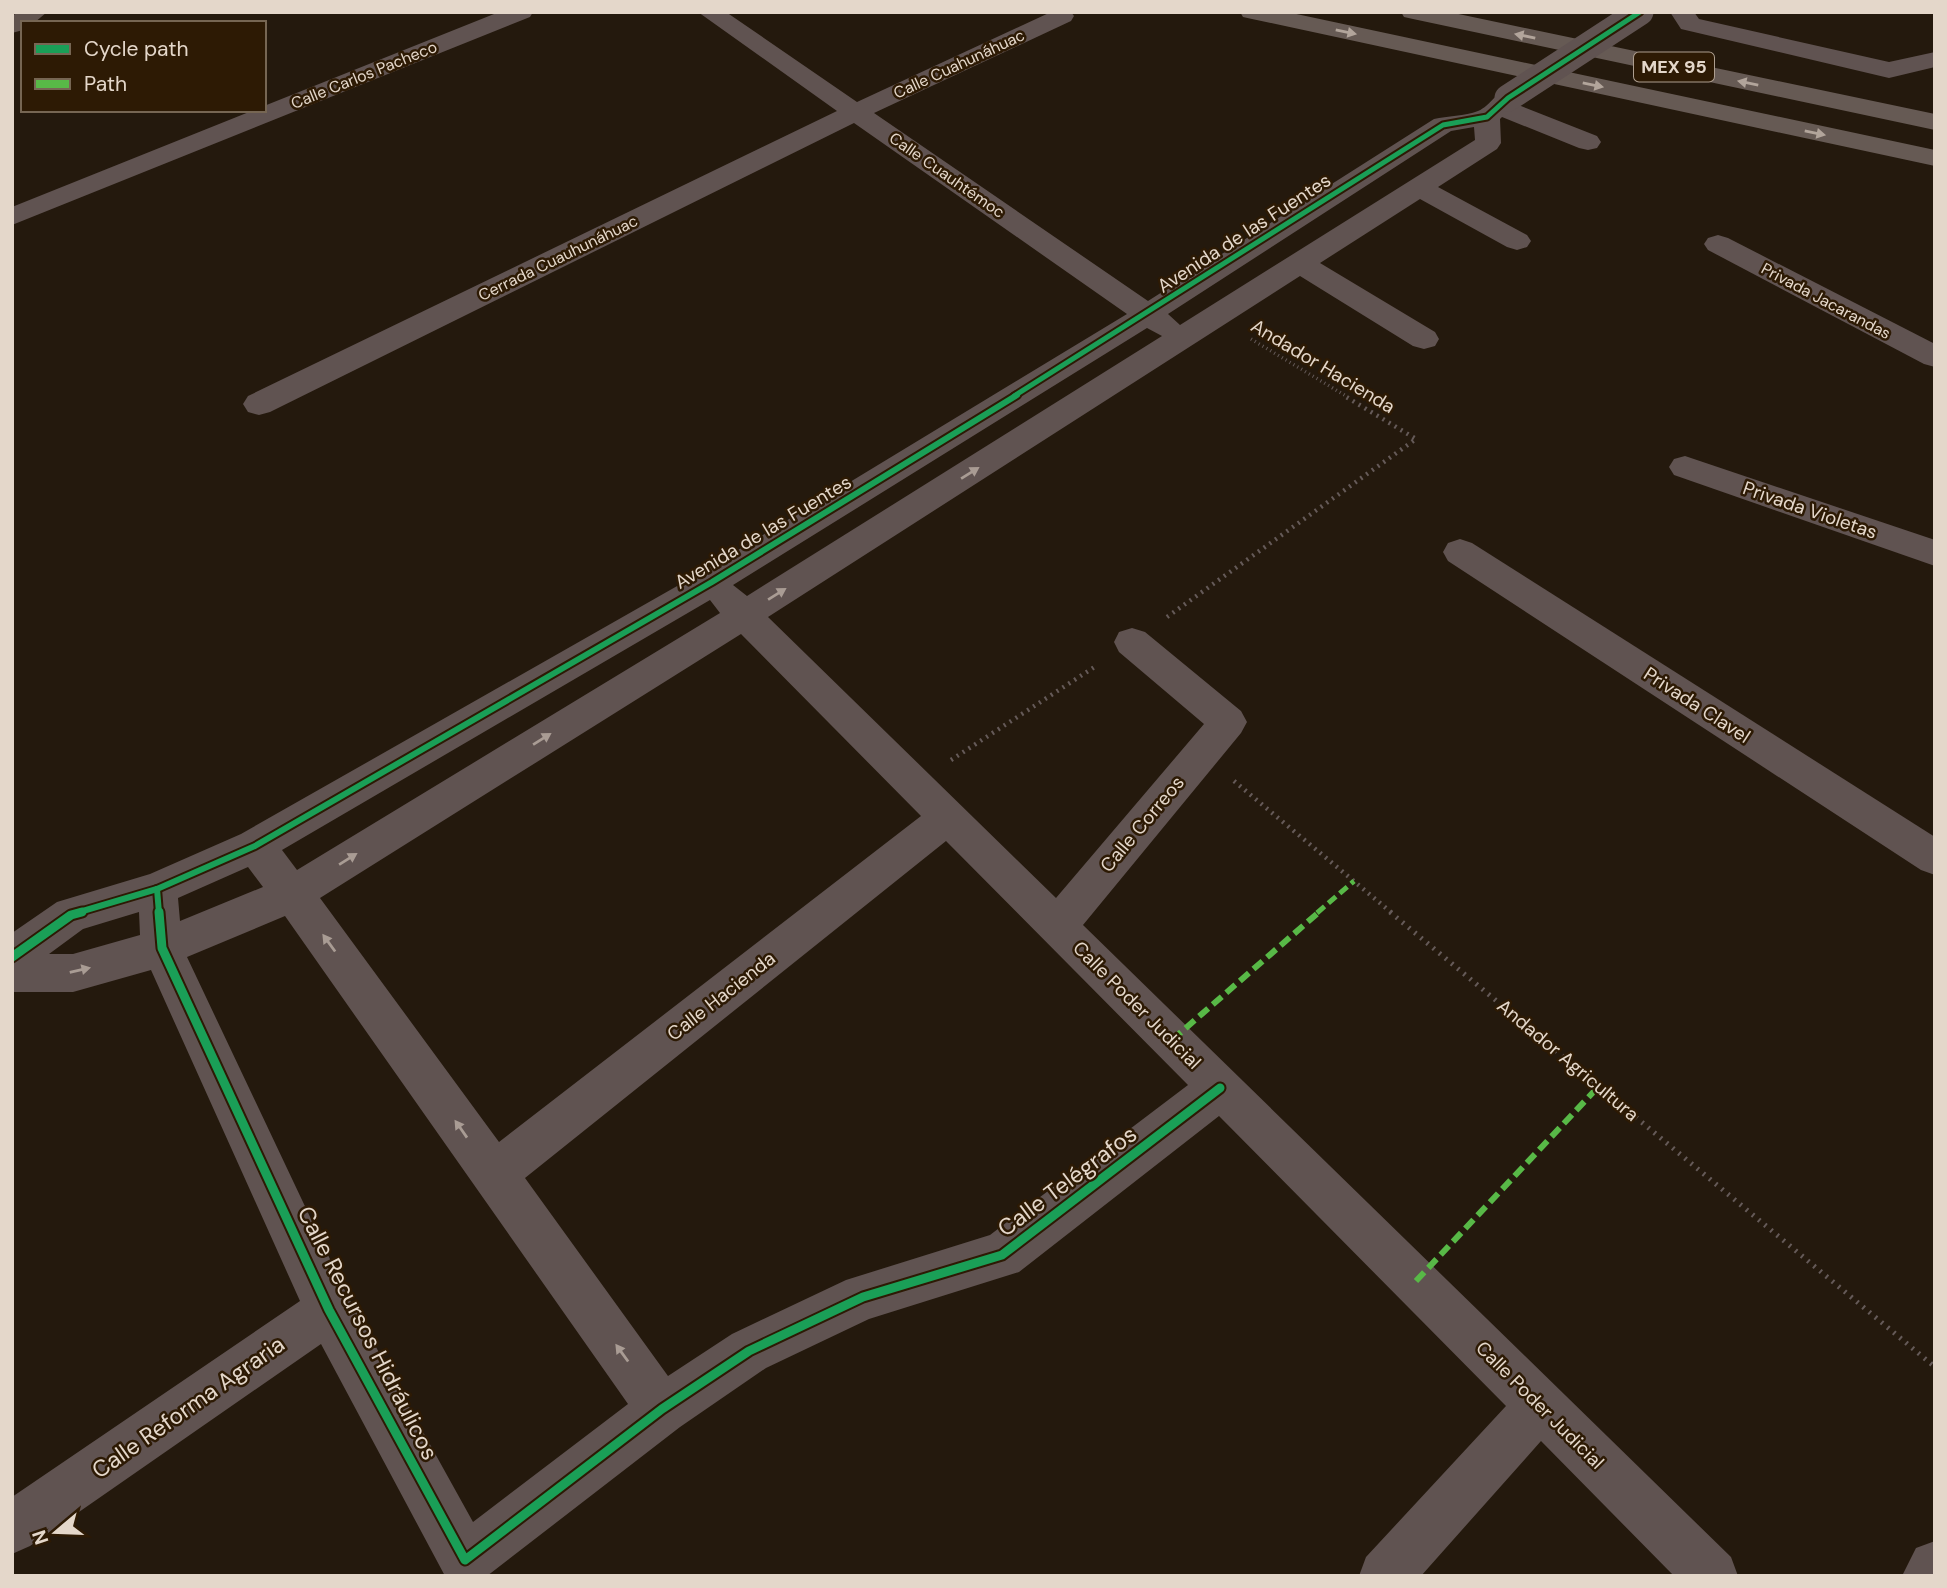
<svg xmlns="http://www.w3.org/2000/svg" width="1947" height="1588" font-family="'DM Sans',sans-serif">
<rect width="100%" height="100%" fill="#24190d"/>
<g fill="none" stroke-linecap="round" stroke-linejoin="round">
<polyline stroke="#655a58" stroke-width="3.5" stroke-dasharray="1 3.5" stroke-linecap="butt" points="1251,339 1346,396"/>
<g stroke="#655a58" stroke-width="4.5" stroke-dasharray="2 5" stroke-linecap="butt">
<polyline points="1167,617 1416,439 1343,395"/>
<polyline points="951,760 1096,666"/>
<polyline points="1234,781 1392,913"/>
</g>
<polyline stroke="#655a58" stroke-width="5" stroke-dasharray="2 6" stroke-linecap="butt" points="1390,912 1935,1367"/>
<g fill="#605351" fill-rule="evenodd">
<polygon points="499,12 533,12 530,17 12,225 12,207 254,110 264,110 264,106"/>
<path d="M698 12H726L857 102 1051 12H1071L1074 16 1071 21 874 113 1148 301 1434 119C1447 116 1465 116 1478 111 1494 104 1494 88 1515 94L1519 99 1516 104 1597 136 1601 142 1597 148 1588 150 1579 148 1502 117 1500 119 1501 143 1497 149 1438 187 1527 235 1531 241 1527 247 1517 250 1507 247 1420 199 1320 263 1435 332 1439 339 1435 346 1424 349 1413 346 1300 276 768 617 1056 898 1204 724 1119 652 1114 642 1119 632 1132 628 1145 632 1241 711 1247 722 1241 733 1083 925 1731 1557 1738 1576H1674L1541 1441 1421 1576H1359L1366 1557 1506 1406 1219 1116 1019 1272 869 1319 766 1368 680 1427 487 1576H445L321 1344 30 1546 12 1554V1497L300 1301 151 970 73 992H12V933L57 902 150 874 241 834 700 573 1127 314 854 123 270 412 259 415 248 412 243 404 248 396 837 111ZM1474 127 1475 140 1180 325 1168 314 1451 131ZM1147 328 1162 336 747 596 733 585ZM710 600 720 613 297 870 282 850ZM741 634 921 816 499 1142 320 898ZM946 841 1188 1085 990 1235 846 1280 732 1334 668 1376 525 1178ZM248 867 263 887 180 921 178 898ZM139 912 140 935 73 954H49L83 929ZM285 916 628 1404 473 1522 346 1293 187 957Z"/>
<polygon points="1670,12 1694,12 1699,19 1889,62 1935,52 1935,67 1889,78 1681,29"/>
<polygon points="1718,235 1728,238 1935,344 1935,367 1924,364 1708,250 1704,244 1708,238"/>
<polygon points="1685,456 1935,540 1935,566 1674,475 1669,467 1674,459"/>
<polygon points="1460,539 1472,543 1935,837 1935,875 1921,870 1448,561 1443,552 1448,543"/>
<polygon points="1935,1541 1935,1576 1902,1576 1916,1548"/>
</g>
<polygon fill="#60534e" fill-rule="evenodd" points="18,12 47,12 34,23 23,23 23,30 12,33 12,16"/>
<g fill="#665a54" fill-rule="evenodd">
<polygon points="1240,12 1287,12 1935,150 1935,166 1252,19 1243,17"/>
<polygon points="1401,12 1449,12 1935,114 1935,130 1413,19 1404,17"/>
</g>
<polyline stroke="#605351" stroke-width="27" points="1508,98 1640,12"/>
<polyline stroke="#58b947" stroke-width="5" stroke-dasharray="10 5" stroke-linecap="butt" points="1317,913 1354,881"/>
<g stroke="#58b947" stroke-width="6" stroke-dasharray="12 6" stroke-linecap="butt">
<polyline points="1172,1040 1319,912"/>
<polyline points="1416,1281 1599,1086"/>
</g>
<defs>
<polyline id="cycleway-far2" points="1014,396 1443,125 1487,117 1508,98 1640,12"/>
<g id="cycleway-far1">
<polyline points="157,889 159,913"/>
<polyline points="76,913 157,889 255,846 712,582 1017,395"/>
</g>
<g id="cycleway">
<polyline points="159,912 162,948 329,1310 465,1560 662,1409 749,1351 863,1297 1002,1255 1220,1088"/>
<polyline points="12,957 71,915 82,912"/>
</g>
</defs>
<use href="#cycleway-far2" stroke="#2d1a04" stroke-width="9"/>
<use href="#cycleway-far1" stroke="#2d1a04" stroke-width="10"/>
<use href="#cycleway" stroke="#2d1a04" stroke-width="13"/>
<use href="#cycleway-far2" stroke="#1a9f57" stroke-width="5"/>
<use href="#cycleway-far1" stroke="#1a9f57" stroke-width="6"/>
<use href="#cycleway" stroke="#1a9f57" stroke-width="9"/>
</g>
<defs><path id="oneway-solid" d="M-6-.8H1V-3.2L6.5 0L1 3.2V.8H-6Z" transform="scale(1.75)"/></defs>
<g fill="#b2a59b">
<use href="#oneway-solid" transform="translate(1346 32) rotate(12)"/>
<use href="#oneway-solid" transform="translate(1525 36) rotate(-168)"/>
<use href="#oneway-solid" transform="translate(1748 83) rotate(-168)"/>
<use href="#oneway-solid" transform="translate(1593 85) rotate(12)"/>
<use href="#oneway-solid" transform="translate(1815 133) rotate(12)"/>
</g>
<g fill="#a99c94">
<use href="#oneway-solid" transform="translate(970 473) rotate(-32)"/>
<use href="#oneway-solid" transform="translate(777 594) rotate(-32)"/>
<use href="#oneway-solid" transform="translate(542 739) rotate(-32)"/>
<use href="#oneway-solid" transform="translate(348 859) rotate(-32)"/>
<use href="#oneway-solid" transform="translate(329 943) rotate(-126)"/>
<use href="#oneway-solid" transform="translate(80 970) rotate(-13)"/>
<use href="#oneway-solid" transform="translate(461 1129) rotate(-125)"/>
<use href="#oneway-solid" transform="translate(622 1353) rotate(-126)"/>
</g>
<g text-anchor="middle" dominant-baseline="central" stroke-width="5" stroke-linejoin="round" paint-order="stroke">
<g font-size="16" fill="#e4d7ca" stroke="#2d1a04">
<text transform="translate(959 64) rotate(-25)">Calle Cuahunáhuac</text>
<text transform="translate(364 75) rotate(-22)">Calle Carlos Pacheco</text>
<text transform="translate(947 175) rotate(35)">Calle Cuauhtémoc</text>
<text transform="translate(558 258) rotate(-26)">Cerrada Cuauhunáhuac</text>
<text transform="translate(1826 301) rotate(28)">Privada Jacarandas</text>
</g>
<rect fill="#2d1a04" stroke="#ad9e8f" stroke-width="2" x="1634" y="52.5" width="80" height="29" rx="5"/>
<g font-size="18" font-weight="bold" fill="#e4d7ca">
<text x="1674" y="67">MEX 95</text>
</g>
<g font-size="19" fill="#e4d7ca" stroke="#2d1a04">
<text transform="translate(1244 233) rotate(-33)">Avenida de las Fuentes</text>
<text transform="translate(1323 366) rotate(31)">Andador Hacienda</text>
<text transform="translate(1810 510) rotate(19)">Privada Violetas</text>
<text transform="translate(763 532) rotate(-31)">Avenida de las Fuentes</text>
<text transform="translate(1697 705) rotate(33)">Privada Clavel</text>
<text transform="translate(1142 824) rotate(-50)">Calle Correos</text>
<text transform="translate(721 996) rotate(-38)">Calle Hacienda</text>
<text transform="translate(1137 1005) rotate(45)">Calle Poder Judicial</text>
<text transform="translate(1568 1060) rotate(40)">Andador Agricultura</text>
<text transform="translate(1540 1405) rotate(45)">Calle Poder Judicial</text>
</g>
<g font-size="23" fill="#e4d7ca" stroke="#2d1a04">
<text transform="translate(1067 1181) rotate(-37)">Calle Telégrafos</text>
<text transform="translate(368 1333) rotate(63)">Calle Recursos Hidráulicos</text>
<text transform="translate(188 1407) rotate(-35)">Calle Reforma Agraria</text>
</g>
</g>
<rect width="1947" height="1588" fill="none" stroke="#e4d7ca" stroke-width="28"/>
<rect x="21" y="21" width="245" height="91" fill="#2d1a04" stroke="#766653" stroke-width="2"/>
<rect x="35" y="44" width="35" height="10" fill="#1a9f57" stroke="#766653" stroke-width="2"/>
<text x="84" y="56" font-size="21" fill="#e4d7ca">Cycle path</text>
<rect x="35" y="79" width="35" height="10" fill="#58b947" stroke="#766653" stroke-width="2"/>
<text x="84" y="91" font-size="21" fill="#e4d7ca">Path</text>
<g transform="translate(56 1532) rotate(251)" stroke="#2d1a04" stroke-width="5" paint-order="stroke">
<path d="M0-5L12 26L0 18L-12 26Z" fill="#e4d7ca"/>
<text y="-10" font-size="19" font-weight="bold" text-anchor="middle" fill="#e4d7ca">N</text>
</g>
</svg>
